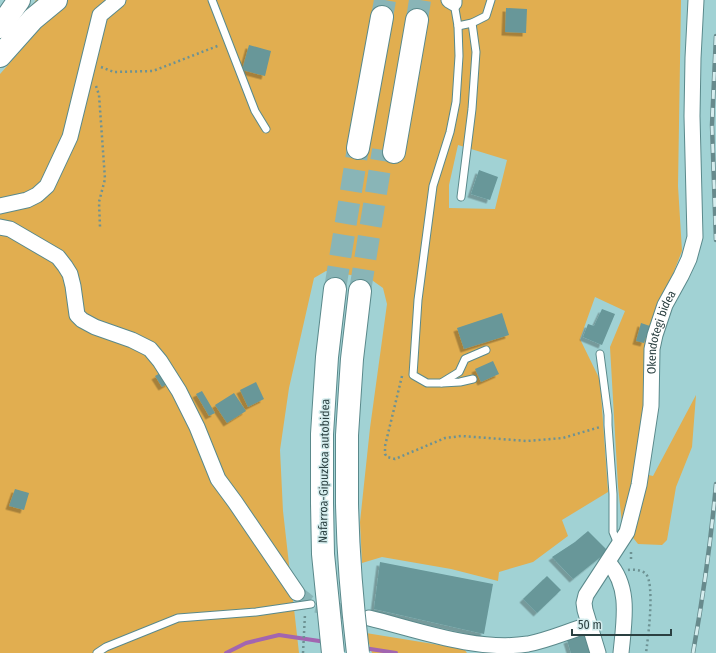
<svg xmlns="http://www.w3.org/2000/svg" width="716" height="653" font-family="'Fira Sans Condensed',sans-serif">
<defs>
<filter id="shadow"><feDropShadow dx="-3.5" dy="3.5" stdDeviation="0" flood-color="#0004"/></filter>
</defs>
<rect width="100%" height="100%" fill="#a1d2d4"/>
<g fill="#e1ae50" fill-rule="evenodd">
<path d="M36 0H681L678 186 682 251 661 304 644 474 653 476 696 395 692 447 676 487 667 540 662 545 638 544 622 524 618 486 610 347 625 311 595 297 580 339 600 380 608 492 562 520 568 536 533 562 499 572 498 581 451 569 382 557 362 563 360 522 370 428 387 304 383 288 369 278 326 271 314 278 289 388 280 450 283 511 299 653H0V74L45 23 31 7ZM458 145 507 160 495 209 449 208V185Z"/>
<polygon points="366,633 464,649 467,653 372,653"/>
</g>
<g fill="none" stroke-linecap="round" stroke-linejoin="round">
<g stroke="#a265b0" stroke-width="4">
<polyline points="364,648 396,653"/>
<polyline points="226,653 246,643 279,635 326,642"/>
</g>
</g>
<g fill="#679799" filter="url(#shadow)">
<polygon points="506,8 527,9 526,33 505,32"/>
<polygon points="249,45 271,51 265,76 242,70"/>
<polygon points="479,170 498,177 490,200 471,194"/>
<polygon points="602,309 615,314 602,345 583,337 588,324 594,326"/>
<polygon points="502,313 509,335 464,349 457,328"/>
<polygon points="641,323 650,326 644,343 636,341"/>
<polygon points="493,361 499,374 481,382 475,369"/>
<polygon points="162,372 169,383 162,387 155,376"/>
<polygon points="256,382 264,399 248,407 240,390"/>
<polygon points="202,391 215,413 209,416 196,394"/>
<polygon points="234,393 246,411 227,423 215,405"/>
<polygon points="15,489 29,493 24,510 9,506"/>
<polygon points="588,531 608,551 573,579 552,557 575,542"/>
<polygon points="380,562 493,584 484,634 374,609"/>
<polygon points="547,576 561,590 537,613 523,599"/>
<polygon points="586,633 593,653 571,653 567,640"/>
</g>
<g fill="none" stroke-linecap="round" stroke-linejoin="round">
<polyline stroke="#89b5b7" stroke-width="15" stroke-dasharray="15 8" stroke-linecap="butt" points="297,593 311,604 363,616"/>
<g stroke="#89b5b7" stroke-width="22" stroke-dasharray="22 11" stroke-linecap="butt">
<polyline points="382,17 385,0"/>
<polyline points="417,20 420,0"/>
<polyline points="335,289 358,148"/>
<polyline points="360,291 383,150"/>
</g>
<defs>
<g id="service">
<polyline points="212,0 255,111 266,129"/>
<polyline points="454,3 458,26 459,56 456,102 450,132 433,186 418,300 413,375 427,383 441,383 459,372 465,359 486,350"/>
<polyline points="458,26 472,23 486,16 491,0"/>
<polyline points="461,197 472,109 476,52 472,23"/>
<polyline points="600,354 608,415 608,425 613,494 613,532 618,544"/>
<polyline points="442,383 460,382 473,379"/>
<polyline points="97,653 106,647 178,618 256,612 311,604"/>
</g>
<g id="minor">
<polyline points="449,0 454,3 454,0"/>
<polyline points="0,206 27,200 37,195 47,186 70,137 100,15 118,0"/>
<polyline points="0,227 10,229 58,257 65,266 70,274 73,286 77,315 82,320 95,327 132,340 150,349 160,361 179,391 197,427 218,479 235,502 297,593"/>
<path d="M608 562C631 587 624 621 621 653"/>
<path d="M369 618C418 630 477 652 528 644 549 640 568 631 589 625"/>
<path id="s1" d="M598 653 585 610 584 603 586 595 627 532 639 485 651 406 652 349 655 335 665 305 681 276 689 259 695 237 692 116 693 58 696 0"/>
</g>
<g id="motorway">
<polyline points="0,27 19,0"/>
<polyline points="0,56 33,19 56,0"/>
<polyline points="358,148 382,17"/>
<polyline points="394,152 417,20"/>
<polyline points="322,503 322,434 327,357 335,289"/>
<polyline points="347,503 347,435 352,359 360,291"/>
</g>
</defs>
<use href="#service" stroke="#5a898b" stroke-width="9"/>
<use href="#minor" stroke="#5a898b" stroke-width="17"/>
<use href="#motorway" stroke="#5a898b" stroke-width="24"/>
<g stroke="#6d9293" stroke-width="2.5" stroke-dasharray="2 3" stroke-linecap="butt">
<polyline points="101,67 114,72 153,71 220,45"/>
<polyline points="96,86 99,95 105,179 99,202 100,227"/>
<polyline points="402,376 385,446 385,454 387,457 395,459 445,438 461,436 527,441 563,438 600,427"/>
<polyline points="631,552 631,561"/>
<path d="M628 570C634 569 642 570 646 574 655 585 648 638 646 653"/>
<polyline points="303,653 305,614"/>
</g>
<use href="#service" stroke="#fff" stroke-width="7"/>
<use href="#minor" stroke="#fff" stroke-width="15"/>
<use href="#motorway" stroke="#fff" stroke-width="22"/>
<defs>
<g id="rail">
<polyline points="716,36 712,125 716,240"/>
<path d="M693 653C703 597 711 541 716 484"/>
</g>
</defs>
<use href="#rail" stroke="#678a8c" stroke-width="4.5"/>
<use href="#rail" stroke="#d5edee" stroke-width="3" stroke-dasharray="9" stroke-linecap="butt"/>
<defs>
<g id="motorway-bridge">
<polyline points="322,503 323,554 333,653"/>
<path d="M347 503C348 553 352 603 358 653"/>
</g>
</defs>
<use href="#motorway-bridge" stroke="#5a898b" stroke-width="24" stroke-linecap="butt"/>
<use href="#motorway-bridge" stroke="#fff" stroke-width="22"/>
</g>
<g text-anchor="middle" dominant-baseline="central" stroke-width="3" stroke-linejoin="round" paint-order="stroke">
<g font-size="12" fill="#2b4041" stroke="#d5edee">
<text stroke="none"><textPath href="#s1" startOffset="339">Okendotegi bidea</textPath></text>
<text transform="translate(324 471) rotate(-89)">Nafarroa-Gipuzkoa autobidea</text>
</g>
</g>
<path d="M572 629v6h99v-6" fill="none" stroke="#2b4041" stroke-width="2"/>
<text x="578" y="629" font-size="12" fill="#2b4041" stroke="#d5edee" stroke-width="3" paint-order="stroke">50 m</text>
</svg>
